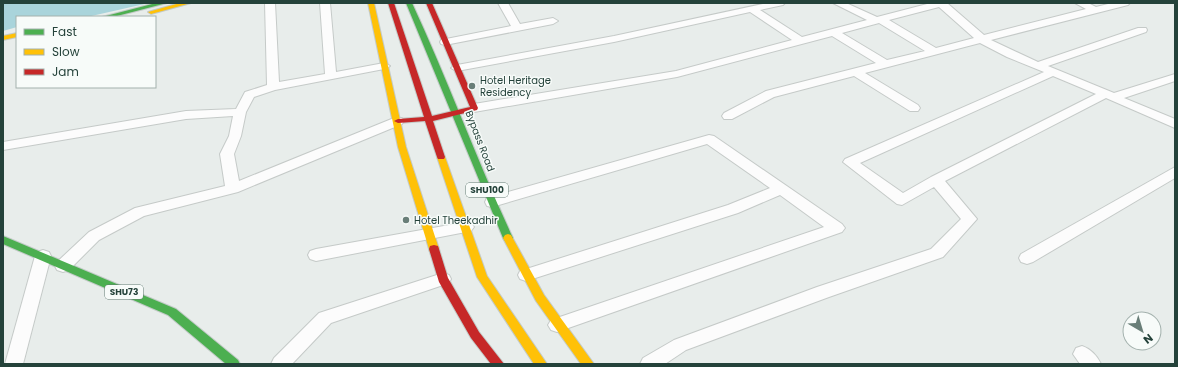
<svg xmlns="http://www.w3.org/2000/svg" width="1178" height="367" font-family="Poppins,sans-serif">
<rect width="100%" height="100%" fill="#e8edeb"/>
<polygon fill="#a9d4db" points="3,3 149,3 87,17 17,17 17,27 3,31"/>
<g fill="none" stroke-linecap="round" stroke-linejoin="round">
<defs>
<g id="street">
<polygon points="265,3 275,3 279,82 325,74 320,3 330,3 336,72 384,63 390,66 384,69 275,90 254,97 246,112 241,136 234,154 239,181 394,118 402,118 404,121 402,124 238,192 144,216 99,240 69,270 63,272 57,270 55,266 57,262 89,232 135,208 225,186 220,154 229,136 233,116 186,119 3,150 3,142 186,111 236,109 245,92 267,85"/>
<polygon points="498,3 508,3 520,24 553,18 558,21 553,24 445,45 441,44 440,42 441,40 511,26"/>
<path d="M767 3H785L783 5 760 10 802 37 867 20 833 3H846L877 17 931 3H947L984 35 1086 9 1075 3H1088L1096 7 1112 3H1130L1128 5 991 40 1038 62 1138 28H1146L1147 30 1146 32 1048 66 1114 93 1175 74V81L1124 98 1175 119V128L1106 98 945 181 977 219 943 257 829 297 686 350 665 364H640L643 358 674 340 817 287 931 249 961 219 934 187 902 205 897 204 843 162 845 159 1044 72 1007 57 980 43 865 73 918 105 920 108 918 111H910L854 76 774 97 732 119H724L722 116 724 113 766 91 876 63 832 36 677 77 474 112 468 108 474 104 676 71 792 40 750 12 614 42 457 71 451 68 457 65 614 36ZM939 7 974 38 936 48 889 20ZM879 23 925 51 887 60 842 33ZM1053 76 1096 94 931 177 903 193 860 163Z"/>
<polygon points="709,135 714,136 842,224 845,228 842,232 557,332 551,330 548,325 551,320 824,227 780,195 738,213 526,281 520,279 518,275 520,271 728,205 770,188 707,144 492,207 487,206 485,202 487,198"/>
<polygon points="1175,167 1175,178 1033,262 1027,264 1021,262 1019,258 1021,254"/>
<polygon points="466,222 471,223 474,227 471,231 316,261 310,259 308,255 310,251 316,249"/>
<polygon points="43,250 49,252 51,256 23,364 5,364 35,256 37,252"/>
<polygon points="443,273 449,275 451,279 449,283 331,323 292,364 271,364 274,358 319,313"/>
<path d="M1082 346C1091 349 1097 356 1101 364H1080L1073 354 1076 348Z"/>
</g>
<g id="fast">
<polygon points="156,3 167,3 113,17 102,17"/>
<path d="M406 3H412C448 80 477 161 513 238L511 241H505L503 238Z"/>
<polygon points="3,236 176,309 238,360 240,364 226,364 168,315 3,244"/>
</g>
<g id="slow">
<polygon points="180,3 191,3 151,14 148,12"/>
<polygon points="368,3 374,3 406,147 439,249 438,252 430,252 429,249 398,147"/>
<polygon points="17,33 17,37 3,40 3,36"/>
<polygon points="441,154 445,157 487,276 547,364 534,364 477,277 437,157"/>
<polygon points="508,234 511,235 544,295 594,364 581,364 536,301 503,238 505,235"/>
</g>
<g id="jam">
<polygon points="388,3 394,3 432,116 470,107 426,3 432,3 478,108 477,110 433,121 445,157 444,159 438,159 437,157 425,121 398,123 394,121 398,119 424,117"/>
<polygon points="434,245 438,246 439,249 448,278 479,332 504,364 491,364 471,338 439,282 429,249 430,246"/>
</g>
</defs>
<use href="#street" stroke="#c5cac8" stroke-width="2"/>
<use href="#fast" stroke="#c3cbc8" stroke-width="2"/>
<use href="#slow" stroke="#c3cbc8" stroke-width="2"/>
<use href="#jam" stroke="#c3cbc8" stroke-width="2"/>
<use href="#street" fill="#fcfcfc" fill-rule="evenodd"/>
<use href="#fast" fill="#4caf50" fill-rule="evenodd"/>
<use href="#slow" fill="#ffc107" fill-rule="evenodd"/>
<use href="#jam" fill="#c62828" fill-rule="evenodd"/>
</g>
<g fill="#697e78" stroke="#f7fbf9" stroke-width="1.5">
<circle cx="472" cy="86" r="4"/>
<circle cx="406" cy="220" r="4"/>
</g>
<g text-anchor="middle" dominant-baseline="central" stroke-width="3" stroke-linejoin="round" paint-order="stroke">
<g fill="#f7fbf9" stroke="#637a73" stroke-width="1">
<rect x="466" y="183" width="42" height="14" rx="3"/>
<rect x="105" y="285" width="38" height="14" rx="3"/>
</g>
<g font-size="9" font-weight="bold" fill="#24423a">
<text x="487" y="190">SHU100</text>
<text x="124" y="292">SHU73</text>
</g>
<g font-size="10" fill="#24423a" stroke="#f7fbf9" text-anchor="start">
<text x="480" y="80">Hotel Heritage<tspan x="480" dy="12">Residency</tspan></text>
<text x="414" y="220">Hotel Theekadhir</text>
</g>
<g font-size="10" fill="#24423a" stroke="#f7fbf9">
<text transform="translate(480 141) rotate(69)">Bypass Road</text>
</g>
</g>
<rect width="1178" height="367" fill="none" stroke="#24423a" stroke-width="8"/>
<rect x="16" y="16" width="140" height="72" fill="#f7fbf9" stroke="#a3b1ad"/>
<rect x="24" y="29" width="20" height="6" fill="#4caf50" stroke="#a3b1ad"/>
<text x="52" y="36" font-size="12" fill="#24423a">Fast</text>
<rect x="24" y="49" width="20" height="6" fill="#ffc107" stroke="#a3b1ad"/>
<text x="52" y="56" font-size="12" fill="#24423a">Slow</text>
<rect x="24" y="69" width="20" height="6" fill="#c62828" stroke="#a3b1ad"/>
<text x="52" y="76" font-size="12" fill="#24423a">Jam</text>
<g transform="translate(1142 331) rotate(142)"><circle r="19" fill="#f7fbf9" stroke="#a3b1ad"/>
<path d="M0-3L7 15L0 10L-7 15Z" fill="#697e78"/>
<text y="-6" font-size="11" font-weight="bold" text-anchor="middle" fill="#24423a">N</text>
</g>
</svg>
